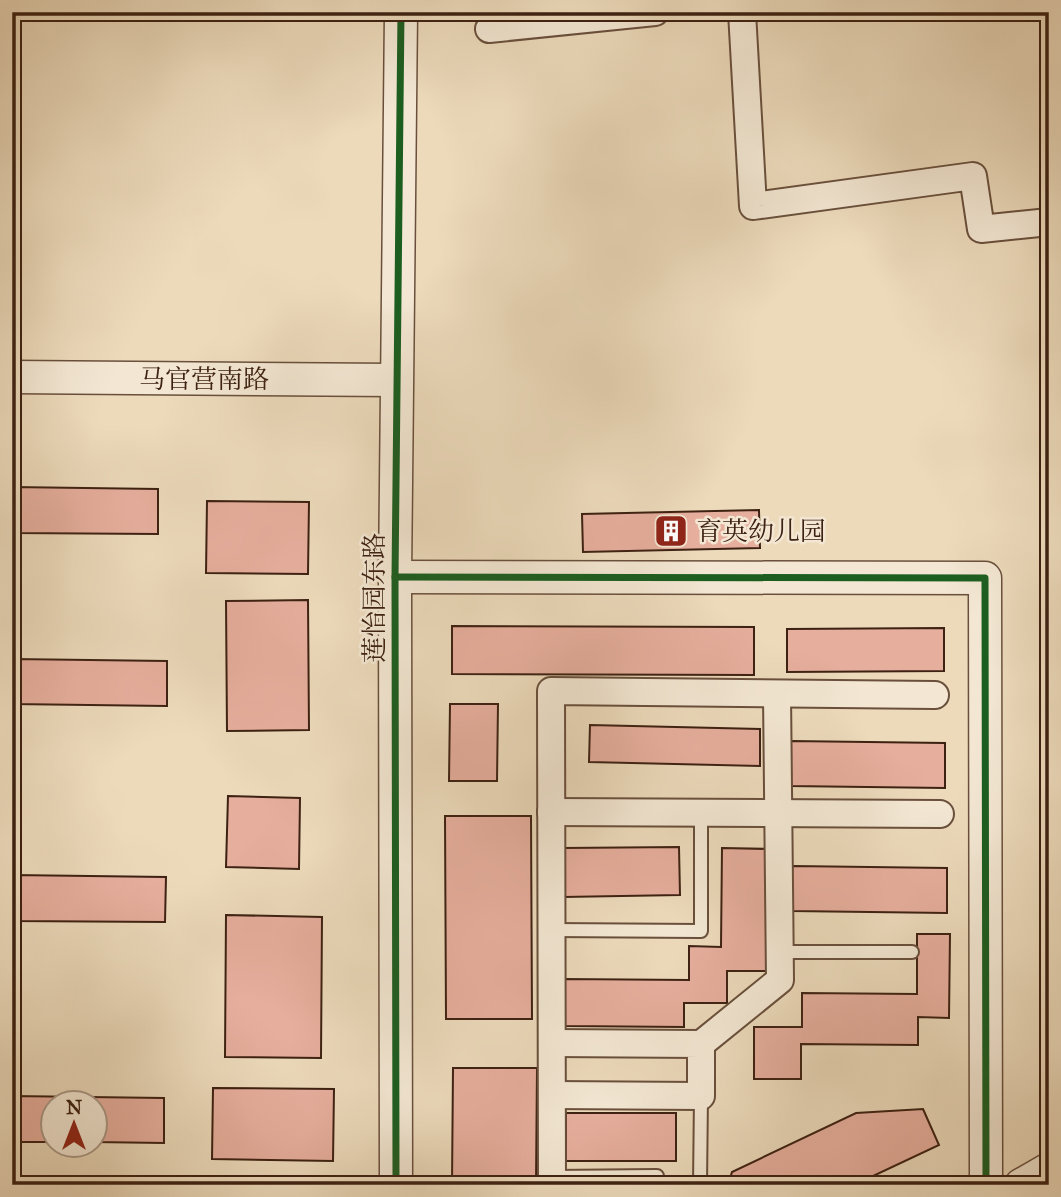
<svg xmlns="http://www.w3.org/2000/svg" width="1061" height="1197" font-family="'IM FELL Great Primer','Noto Serif SC',serif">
<rect width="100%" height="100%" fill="#ecdabb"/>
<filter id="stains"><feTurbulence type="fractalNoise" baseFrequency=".00286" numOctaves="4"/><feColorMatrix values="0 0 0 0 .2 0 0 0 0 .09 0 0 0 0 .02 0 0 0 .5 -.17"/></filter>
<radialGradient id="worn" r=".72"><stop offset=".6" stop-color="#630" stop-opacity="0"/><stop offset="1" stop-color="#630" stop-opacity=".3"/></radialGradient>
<g fill="#e6ae9d" stroke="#3d2112" stroke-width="2">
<polygon points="12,487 158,489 158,534 12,533"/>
<polygon points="207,501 309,502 308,574 206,573"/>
<polygon points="759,510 760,548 583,552 582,514"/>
<polygon points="308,600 309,730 227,731 226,601"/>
<polygon points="452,626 754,627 754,675 452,674"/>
<polygon points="944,628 944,671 787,672 787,629"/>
<polygon points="12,659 167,661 167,706 12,704"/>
<polygon points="450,704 498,704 497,781 449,781"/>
<polygon points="590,725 760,729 760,766 589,762"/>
<polygon points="790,741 945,743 945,788 789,786"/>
<polygon points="228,796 300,798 299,869 226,867"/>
<polygon points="445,816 531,816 532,1019 446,1019"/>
<polygon points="679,847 680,895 563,897 563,848"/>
<polygon points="722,848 770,849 769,971 727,971 727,1003 684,1003 684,1027 563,1026 563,979 689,980 689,946 721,947"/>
<polygon points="792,866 947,868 947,913 792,911"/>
<polygon points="12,875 166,877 165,922 12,921"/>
<polygon points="226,915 322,917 321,1058 225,1057"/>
<polygon points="917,934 950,934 949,1018 918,1017 918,1045 801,1044 801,1079 754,1079 754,1027 802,1027 802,993 917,994"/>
<polygon points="453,1068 537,1068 536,1185 452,1185"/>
<polygon points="213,1088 334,1089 333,1161 212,1159"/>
<polygon points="12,1096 164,1098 164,1143 94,1142 94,1102 52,1102 52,1142 12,1142"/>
<polygon points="923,1109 939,1145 854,1185 728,1185 732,1172 856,1113"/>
<rect x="566" y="1113" width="110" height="48"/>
</g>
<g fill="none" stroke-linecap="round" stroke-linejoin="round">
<defs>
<g id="service">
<polyline points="551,930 701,931 701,813"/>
<polyline points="780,952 912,952"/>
<polyline points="552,1177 657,1176 657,1185"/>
<polyline points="700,1185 701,1096"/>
</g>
<g id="minor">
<polyline points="742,12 753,206 973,176 981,229 1049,222"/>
<polyline points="489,29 655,12"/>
<polyline points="551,812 940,814"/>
<polyline points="552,1043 701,1044 701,1096 552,1095"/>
<polyline points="701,1044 780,980 777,694"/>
<polyline points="552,1185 551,691 935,695"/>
</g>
<g id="tertiary">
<polyline points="12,377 396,380"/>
<polyline points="395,577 985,578 986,1185"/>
<polyline points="396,1185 395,577 401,12"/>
<polyline points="1021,1185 1049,1169"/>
</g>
</defs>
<use href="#service" stroke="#694f3c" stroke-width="16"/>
<use href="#minor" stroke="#694f3c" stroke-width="30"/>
<use href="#tertiary" stroke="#694f3c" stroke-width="35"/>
<use href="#service" stroke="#f3e7d3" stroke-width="12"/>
<use href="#minor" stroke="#f3e7d3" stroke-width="26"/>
<use href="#tertiary" stroke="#f3e7d3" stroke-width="32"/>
<defs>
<g id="cycleway">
<polyline points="395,577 985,578 986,1185"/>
<polyline points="396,1185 395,577 401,12"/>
</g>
</defs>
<use href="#cycleway" stroke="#f3e7d3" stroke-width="11"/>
<use href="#cycleway" stroke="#1b5e20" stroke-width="7"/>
</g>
<defs>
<symbol id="building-square" viewBox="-11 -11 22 22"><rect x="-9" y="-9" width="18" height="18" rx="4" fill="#8f2418" stroke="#f3e7d3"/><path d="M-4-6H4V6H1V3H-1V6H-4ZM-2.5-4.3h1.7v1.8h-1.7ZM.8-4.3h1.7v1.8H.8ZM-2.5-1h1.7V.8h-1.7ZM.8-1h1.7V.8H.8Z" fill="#fff"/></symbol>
</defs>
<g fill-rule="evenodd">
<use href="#building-square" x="652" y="512" width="38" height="38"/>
</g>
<g text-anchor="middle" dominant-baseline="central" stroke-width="5" stroke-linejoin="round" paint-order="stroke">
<g font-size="26" fill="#3d2112" stroke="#f3e7d3">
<text x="204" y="379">马官营南路</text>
<text transform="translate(374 598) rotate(-90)">莲怡园东路</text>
</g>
<g font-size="26" fill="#3d2112" stroke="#f3e7d3" text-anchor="start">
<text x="696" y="531">育英幼儿园</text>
</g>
</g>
<rect width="1061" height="1197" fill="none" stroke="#ecdabb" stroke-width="42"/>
<rect x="14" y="14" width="1033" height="1169" fill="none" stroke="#3d2112" stroke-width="3.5"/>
<rect x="21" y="21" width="1019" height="1155" fill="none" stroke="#3d2112" stroke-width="2"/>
<g transform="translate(74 1124)"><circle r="33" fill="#f3e7d3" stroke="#aa9886" stroke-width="2"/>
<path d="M0-5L12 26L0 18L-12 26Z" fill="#8f2418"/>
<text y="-10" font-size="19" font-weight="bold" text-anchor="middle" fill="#3d2112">N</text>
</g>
<rect width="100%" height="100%" filter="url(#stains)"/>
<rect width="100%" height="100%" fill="url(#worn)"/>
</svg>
